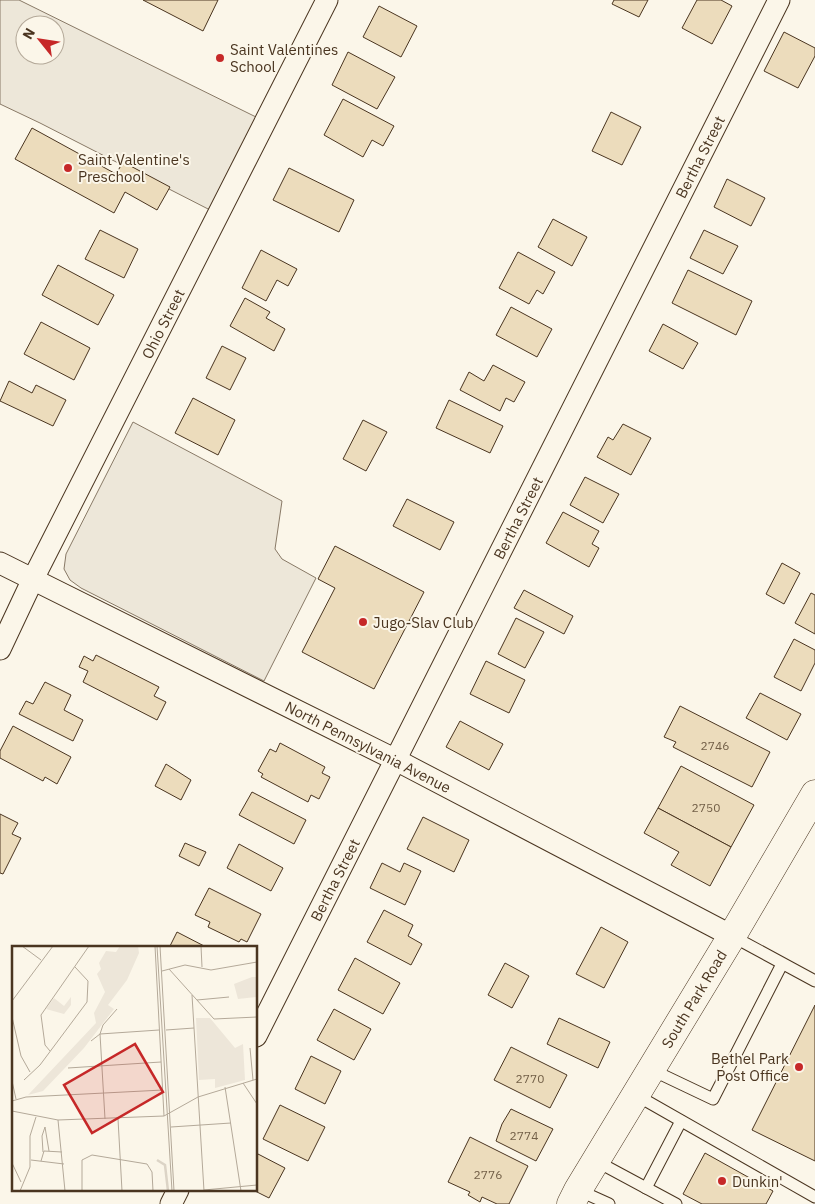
<svg xmlns="http://www.w3.org/2000/svg" width="815" height="1204" font-family="'IBM Plex Sans',sans-serif">
<rect width="100%" height="100%" fill="#fbf6e9"/>
<g fill="#ede7d9" stroke="#887966" fill-rule="evenodd">
<path d="M0 0H19L258 118 212 211 40 123 0 104ZM25 25H55V55H25Z"/>
<polygon points="133,422 282,501 275,549 282,559 316,578 264,681 81,588 70,580 64,569 66,554"/>
</g>
<g fill="#ecdcbc" stroke="#4a3520">
<polygon points="143,0 218,0 203,31"/>
<polygon points="614,0 648,0 639,17 612,4"/>
<polygon points="697,0 721,0 732,6 712,44 682,28"/>
<polygon points="379,6 417,26 401,57 363,37"/>
<polygon points="784,32 815,48 815,56 798,88 764,71"/>
<polygon points="348,52 395,77 377,109 332,85"/>
<polygon points="343,99 394,126 383,146 372,140 363,157 324,135"/>
<polygon points="611,112 641,127 622,165 592,151"/>
<polygon points="32,128 116,174 123,162 170,187 157,210 125,192 114,213 15,159"/>
<polygon points="289,168 354,200 339,232 273,200"/>
<polygon points="727,179 765,198 751,226 714,207"/>
<polygon points="553,219 587,237 572,266 538,247"/>
<polygon points="100,230 138,249 124,278 85,259"/>
<polygon points="704,230 738,246 723,274 690,258"/>
<polygon points="261,250 297,269 288,286 277,280 266,301 242,288"/>
<polygon points="518,252 555,272 543,294 537,290 529,304 499,288"/>
<polygon points="58,265 114,295 98,325 42,295"/>
<polygon points="688,270 752,301 736,335 672,303"/>
<polygon points="245,298 270,312 266,318 285,329 274,351 230,326"/>
<polygon points="511,307 552,329 537,357 496,335"/>
<polygon points="41,322 90,348 74,380 24,354"/>
<polygon points="663,324 698,343 683,369 649,351"/>
<polygon points="222,346 246,358 230,390 206,378"/>
<polygon points="493,365 525,382 514,402 506,398 500,411 460,390 469,372 484,381"/>
<polygon points="9,381 32,393 36,385 66,400 53,426 0,401"/>
<polygon points="193,398 235,420 218,455 175,433"/>
<polygon points="449,400 503,426 490,453 436,428"/>
<polygon points="363,420 387,432 366,471 343,459"/>
<polygon points="623,424 651,438 631,475 597,457 608,437 613,440"/>
<polygon points="585,477 619,494 603,523 570,505"/>
<polygon points="407,499 454,522 440,550 393,526"/>
<polygon points="563,512 599,531 592,544 599,548 589,567 546,543"/>
<polygon points="335,546 424,592 374,689 302,652 335,588 318,579"/>
<polygon points="782,563 800,573 784,604 766,594"/>
<polygon points="524,590 573,616 564,634 514,608"/>
<polygon points="811,593 815,595 815,634 795,623"/>
<polygon points="516,618 544,632 525,668 498,654"/>
<polygon points="794,639 815,650 815,663 801,691 774,677"/>
<polygon points="96,655 159,687 154,696 166,702 157,720 83,682 88,671 79,667 84,656 93,661"/>
<polygon points="486,661 525,680 509,713 470,694"/>
<polygon points="45,682 71,695 64,710 83,720 73,741 19,714 26,701 33,704"/>
<polygon points="760,693 801,714 787,740 746,718"/>
<polygon points="680,706 770,752 752,787 673,747 676,742 664,737"/>
<polygon points="460,721 503,744 489,770 446,747"/>
<polygon points="13,726 71,757 57,784 45,777 43,781 0,758 0,751"/>
<polygon points="280,743 325,767 322,773 330,777 319,799 311,795 308,802 261,777 263,774 258,771 270,749 276,752"/>
<polygon points="166,764 191,780 181,800 155,786"/>
<polygon points="681,766 754,805 731,847 658,808"/>
<polygon points="252,792 306,820 294,844 239,815"/>
<polygon points="658,808 731,847 710,886 671,865 679,852 644,833"/>
<polygon points="0,814 18,823 12,834 21,838 3,874 0,873"/>
<polygon points="423,817 469,840 454,872 407,849"/>
<polygon points="185,843 206,852 199,866 179,856"/>
<polygon points="239,844 283,868 271,891 227,868"/>
<polygon points="382,863 400,872 404,863 421,871 405,905 370,888"/>
<polygon points="209,888 261,914 247,942 241,939 239,942 208,927 210,922 195,915"/>
<polygon points="384,910 413,925 408,936 422,944 411,965 367,942"/>
<polygon points="601,927 628,942 604,988 576,974"/>
<polygon points="177,932 208,948 169,948"/>
<polygon points="355,958 400,983 383,1014 338,990"/>
<polygon points="505,963 529,976 512,1008 488,995"/>
<polygon points="815,1005 815,1161 752,1130"/>
<polygon points="334,1009 371,1029 354,1060 317,1040"/>
<polygon points="559,1018 610,1042 598,1068 547,1044"/>
<polygon points="511,1047 567,1075 550,1108 494,1080"/>
<polygon points="311,1056 341,1071 325,1104 295,1089"/>
<polygon points="280,1105 325,1127 308,1161 263,1139"/>
<polygon points="511,1109 553,1129 536,1161 496,1141 502,1124"/>
<polygon points="470,1137 528,1166 509,1204 497,1204 482,1197 480,1202 468,1195 470,1192 448,1182"/>
<polygon points="705,1153 773,1191 766,1204 702,1204 683,1194"/>
<polygon points="258,1154 285,1168 269,1198 253,1190 256,1190 256,1158"/>
</g>
<g fill="none" stroke-linecap="round" stroke-linejoin="round">
<defs>
<g id="service">
<polyline points="732,936 815,981"/>
<polyline points="652,1070 713,1099 782,964"/>
<polyline points="636,1095 815,1197"/>
<polyline points="596,1161 676,1204"/>
<polyline points="646,1188 681,1121"/>
<polyline points="578,1190 609,1204"/>
</g>
<g id="minor">
<polyline points="0,563 396,760 732,936"/>
<polyline points="0,649 33,579 327,0"/>
<polyline points="256,1036 779,0"/>
<polyline points="171,1204 178,1190"/>
</g>
<polyline id="secondary" points="571,1204 578,1190 732,936 815,794"/>
</defs>
<use href="#service" stroke="#4a3520" stroke-width="13"/>
<use href="#minor" stroke="#4a3520" stroke-width="23"/>
<use href="#secondary" stroke="#4a3520" stroke-width="29"/>
<use href="#service" stroke="#fbf6e9" stroke-width="11"/>
<use href="#minor" stroke="#fbf6e9" stroke-width="21"/>
<use href="#secondary" stroke="#fbf6e9" stroke-width="28"/>
</g>
<g fill="#c62828" stroke="#fbf6e9" stroke-width="2">
<circle cx="220" cy="58" r="5"/>
<circle cx="68" cy="168" r="5"/>
<circle cx="363" cy="622" r="5"/>
<circle cx="799" cy="1067" r="5"/>
<circle cx="722" cy="1181" r="5"/>
</g>
<g text-anchor="middle" dominant-baseline="central" stroke-width="4" stroke-linejoin="round" paint-order="stroke">
<g font-size="12" fill="#725f47">
<text x="715" y="745">2746</text>
<text x="706" y="807">2750</text>
<text x="530" y="1078">2770</text>
<text x="524" y="1135">2774</text>
<text x="488" y="1174">2776</text>
</g>
<g font-size="15" fill="#4a3520" stroke="#fbf6e9" text-anchor="start">
<text x="230" y="49">Saint Valentines<tspan x="230" dy="17">School</tspan></text>
<text x="78" y="159">Saint Valentine's<tspan x="78" dy="17">Preschool</tspan></text>
<text x="373" y="622">Jugo-Slav Club</text>
<text x="789" y="1058" text-anchor="end">Bethel Park<tspan x="789" dy="17">Post Office</tspan></text>
<text x="732" y="1181">Dunkin'</text>
</g>
<g font-size="15" fill="#4a3520" stroke="#fbf6e9">
<text transform="translate(700 157) rotate(-63)">Bertha Street</text>
<text transform="translate(163 324) rotate(-63)">Ohio Street</text>
<text transform="translate(518 518) rotate(-63)">Bertha Street</text>
<text transform="translate(368 747) rotate(27)">North Pennsylvania Avenue</text>
<text transform="translate(335 880) rotate(-63)">Bertha Street</text>
<text transform="translate(694 999) rotate(-59)">South Park Road</text>
</g>
</g>
<g transform="translate(12 946)">
<rect width="245" height="245" fill="#fbf6e9"/>
<path d="M108 0H126L127 7 115 34 96 59 102 63 72 102 31 145 16 149 84 77 82 67 93 46 85 28 89 23 87 17 94 5 104 6ZM240 31H245V51L226 53 222 38ZM59 51V59L52 68 34 63 42 52 52 60ZM184 72H198L223 102 231 98 233 134 203 142V133L187 134Z" fill="#ede6d9"/>
<path fill="none" stroke="#dcd4c6" stroke-width="2.5" d="M145 214 153 219 156 245"/>
<path fill="none" stroke="#b4a999" stroke-width="1" d="M10 0 29 14M143 0 152 170M145 0 160 245M148 0 162 245M189 0 190 21M157 23 202 73 245 71M150 25 173 19 199 24 245 16M180 49 192 245M185 54 217 51M0 55 41 0M0 71 9 110 18 126M154 84 182 82M79 95 88 88 91 79 105 63M238 102 241 134M38 105 33 99 29 69 77 0M56 122 149 116M12 134 28 119 75 56 76 35 63 21M0 135 4 153M231 137 245 158M213 141 229 245M0 155 14 151 151 144M0 165 46 174 152 170 186 151 245 133M93 173 88 88 147 84M106 173 110 245M46 174 53 245M159 181 219 177M31 206 30 190 33 181 37 205M19 214 52 218M29 215 32 205 50 206M0 217 9 236M192 244 245 239M8 245 18 221V190L24 171M70 245V214L80 209 135 218 140 226 141 245"/>
<path fill="#c62828" fill-opacity="0.15" stroke="#c62828" stroke-width="2.5" d="M123 98 151 146 80 187 52 139Z"/>
<rect width="245" height="245" fill="none" stroke="#4a3520" stroke-width="2.5"/>
</g>
<g transform="translate(40 40) rotate(300)"><circle r="24" fill="#fbf6e9" stroke="#b4a999"/>
<path d="M0-4L9 19L0 12L-9 19Z" fill="#c62828"/>
<text y="-8" font-size="14" font-weight="bold" text-anchor="middle" fill="#4a3520">N</text>
</g>
</svg>
